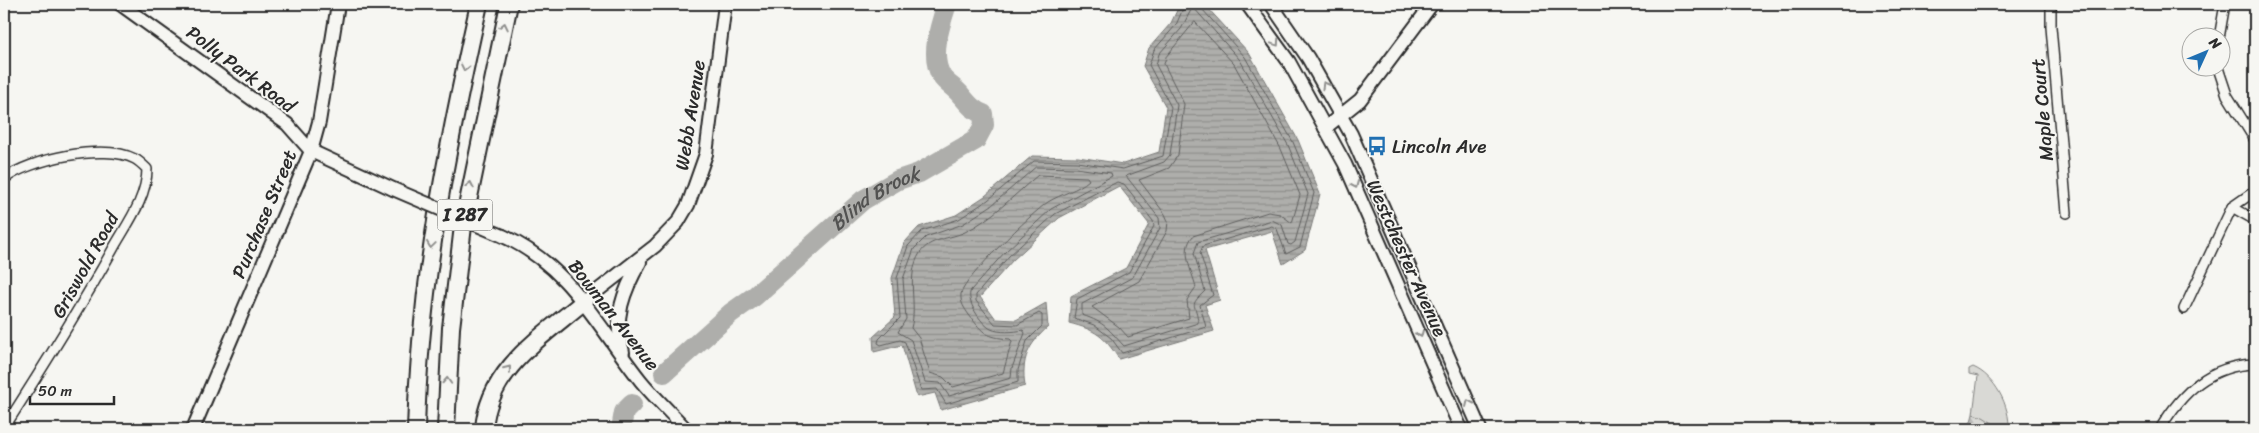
<svg xmlns="http://www.w3.org/2000/svg" width="2259" height="433" font-family="Sriracha,sans-serif">
<defs>
<pattern id="forest-firs" width="22" height="20" patternUnits="userSpaceOnUse" patternTransform="scale(1.25)"><rect width="22" height="20" fill="#d9d9d5"/><path d="M5 1l3.5 6h-7zM16 11l3.5 6h-7z" fill="#babab7"/></pattern>
<pattern id="water-rules" width="6" height="5" patternUnits="userSpaceOnUse" patternTransform="scale(1.25)"><rect width="6" height="5" fill="#aeaeab"/><path d="M0 2.5h6" fill="none" stroke="#8e8e8b"/></pattern>
</defs>
<rect width="100%" height="100%" fill="#f6f6f2"/>
<filter id="ink" filterUnits="userSpaceOnUse"><feTurbulence type="fractalNoise" baseFrequency=".02" numOctaves="2"/><feDisplacementMap in="SourceGraphic" scale="10" xChannelSelector="R" yChannelSelector="G"/><feConvolveMatrix kernelMatrix="1 2 1 2 8 2 1 2 1" color-interpolation-filters="sRGB"/></filter>
<g filter="url(#ink)">
<path fill="#d9d9d5" stroke="#828280" d="M1973 367C1995 376 2010 406 2009 429 1997 429 1985 417 1973 414L1978 376 1969 374V369Z"/>
<polygon fill="url(#forest-firs)" stroke="#828280" points="1973,414 1983,417 2002,429 1969,429"/>
<path fill="url(#water-rules)" stroke="#7a7a78" d="M1180 4H1204L1249 53 1298 140 1320 194 1305 250 1283 264 1272 231 1205 250 1220 300 1205 305 1214 331 1119 359C1104 336 1096 330 1069 323L1071 296 1126 268 1149 224 1119 186 1059 218 1013 260 980 297 996 319 1016 320 1046 303 1048 327C1028 345 1021 359 1025 386L941 410 935 393 917 397 902 345 874 352 873 337 895 317 892 278 904 243 919 227 956 215 985 196 1032 156 1078 157 1123 164 1159 152 1166 107 1143 66 1149 48 1171 23Z"/>
<g fill="none" stroke-linecap="round" stroke-linejoin="round">
<g stroke="#5f5f5e" stroke-width="1">
<polyline points="1185,4 1176,25 1154,50 1149,65 1171,107 1163,156 1123,169 1077,162 1034,161 988,200 959,219 922,231 908,246 897,278 900,318 879,339 878,343 881,345 900,340 905,342 921,390 937,389 946,404 1018,382 1018,370 1027,341 1042,326 1042,315 1039,313 1017,325 995,324 976,301 976,295 1009,256 1055,214 1117,182 1124,184 1153,221 1154,226 1129,272 1077,299 1074,318 1094,325 1111,338 1122,353 1206,327 1200,305 1213,295 1200,253 1203,246 1272,226 1277,229 1286,254 1300,247 1314,193 1293,142 1245,57 1202,9 1201,4"/>
<path d="M1193 7 1240 60 1288 145 1308 194 1295 242 1291 245 1288 244 1282 225 1272 220 1198 242 1194 253 1205 291C1187 308 1197 302 1198 323L1124 346C1108 329 1106 323 1082 315V304L1133 277 1160 228 1159 218 1126 176 1164 162 1170 155 1177 105 1156 65 1159 54 1181 29Z"/>
<path d="M1195 22 1234 64 1281 149 1300 195 1292 223 1280 214 1268 212 1193 236C1180 251 1192 271 1196 287L1187 300 1189 318 1128 337 1119 327 1092 307 1139 281 1167 231 1168 221 1165 214 1139 180 1169 168 1178 155 1184 104 1164 64 1166 57Z"/>
<path d="M1036 167 1076 168 1111 173 1112 176 1051 209 1005 252 971 290C965 300 981 324 991 329 999 333 1014 332 1023 330L1025 333 1012 368 1011 378 949 396 940 383 925 382 911 340 898 332 906 319 903 279 914 249 926 237 963 224 992 205Z"/>
<path d="M1038 175 1087 177 1089 180C1078 190 1061 194 1048 202 1032 213 964 278 961 294 960 303 965 309 969 315 984 334 986 337 1010 339L1012 341 1003 373 953 387 943 377 930 373 919 338 911 328C918 303 905 277 920 253 930 238 950 239 965 232 992 219 1015 194 1038 175Z"/>
</g>
<g stroke="#aeaeab" stroke-width="20">
<path id="s1" d="M664 373 731 313 755 296 863 200 898 180 919 173 976 140 984 125 983 114C972 110 967 102 959 93 954 87 947 84 942 77 929 57 940 25 947 4"/>
<polyline points="621,429 624,412 632,404"/>
</g>
<defs>
<g id="street">
<polyline points="2051,4 2051,27 2067,213"/>
<polyline points="2219,38 2225,4"/>
<polyline points="2218,68 2227,95 2255,140"/>
<path d="M4 179C30 159 104 143 135 159 139 161 144 166 147 169 147 198 127 224 113 249 79 310 42 369 4 428"/>
<polyline points="2232,207 2255,220"/>
<polyline points="2184,309 2232,207 2255,191"/>
<path d="M2160 429C2182 392 2210 365 2255 364"/>
</g>
<g id="secondary">
<polyline points="120,4 287,124 311,151 393,189"/>
<polyline points="1247,4 1289,62 1345,164 1461,429"/>
<polyline points="1271,4 1308,58 1351,134 1480,429"/>
<polyline points="1325,128 1360,100 1432,4"/>
<path d="M503 236C570 266 597 326 641 381 655 398 671 413 686 429"/>
<polyline points="583,302 655,246 678,222 688,205 706,154 725,4"/>
<path d="M623 352C612 319 624 290 640 262"/>
<polyline points="193,429 311,151 319,122 338,4"/>
</g>
<g id="highway">
<path d="M416 429C420 280 447 148 479 4"/>
<polyline points="446,429 451,328 463,226 509,4"/>
<path d="M484 429C488 370 542 337 583 302"/>
</g>
</defs>
<use href="#street" stroke="#2b2b2b" stroke-width="12"/>
<use href="#secondary" stroke="#2b2b2b" stroke-width="16"/>
<use href="#highway" stroke="#2b2b2b" stroke-width="20"/>
<use href="#street" stroke="#f6f6f2" stroke-width="9"/>
<use href="#secondary" stroke="#f6f6f2" stroke-width="12"/>
<use href="#highway" stroke="#f6f6f2" stroke-width="16"/>
<defs>
<polyline id="secondary-bridge" points="393,189 503,236"/>
</defs>
<use href="#secondary-bridge" stroke="#2b2b2b" stroke-width="16" stroke-linecap="butt"/>
<use href="#secondary-bridge" stroke="#f6f6f2" stroke-width="12"/>
</g>
<defs><path id="oneway-chevron" d="M-2-3.5L2.5 0L-2 3.5" fill="none" stroke-width="1.6" stroke-linecap="round" stroke-linejoin="round" transform="scale(1.25)"/></defs>
<g stroke="#90908e">
<use href="#oneway-chevron" transform="translate(504 26) rotate(-78)"/>
<use href="#oneway-chevron" transform="translate(1276 43) rotate(56)"/>
<use href="#oneway-chevron" transform="translate(465 68) rotate(102)"/>
<use href="#oneway-chevron" transform="translate(1325 85) rotate(-120)"/>
<use href="#oneway-chevron" transform="translate(470 185) rotate(-79)"/>
<use href="#oneway-chevron" transform="translate(1355 185) rotate(66)"/>
<use href="#oneway-chevron" transform="translate(431 245) rotate(98)"/>
<use href="#oneway-chevron" transform="translate(1420 334) rotate(67)"/>
<use href="#oneway-chevron" transform="translate(508 369) rotate(-52)"/>
<use href="#oneway-chevron" transform="translate(447 381) rotate(-87)"/>
<use href="#oneway-chevron" transform="translate(1469 403) rotate(-114)"/>
</g>
</g>
<defs>
<symbol id="bus-bare" viewBox="-9 -9 18 18"><path d="M-5-6H5V4H4V6H2V4H-2V6H-4V4H-5ZM-3.5-4V0h7V-4ZM-3.5 1.2v1.5H-2V1.2ZM2 1.2v1.5H3.5V1.2Z" fill="#1f6fb2" stroke="#f6f6f2" stroke-width="2.5" paint-order="stroke"/></symbol>
</defs>
<g fill-rule="evenodd">
<use href="#bus-bare" x="1363" y="132" width="28" height="28"/>
</g>
<g text-anchor="middle" dominant-baseline="central" stroke-width="4" stroke-linejoin="round" paint-order="stroke">
<rect fill="#f6f6f2" stroke="#686867" stroke-width="1" x="437.5" y="199.5" width="55" height="31" rx="4"/>
<g font-size="18" font-weight="bold" fill="#2b2b2b">
<text x="465" y="215">I 287</text>
</g>
<g font-size="19" fill="#2b2b2b" stroke="#f6f6f2">
<text transform="translate(241 69) rotate(37)">Polly Park Road</text>
<text transform="translate(2042 110) rotate(-95)">Maple Court</text>
<text transform="translate(690 115) rotate(-81)">Webb Avenue</text>
<text transform="translate(264 214) rotate(-67)">Purchase Street</text>
<text transform="translate(1407 258) rotate(66)">Westchester Avenue</text>
<text transform="translate(85 265) rotate(-61)">Griswold Road</text>
<text transform="translate(614 315) rotate(52)">Bowman Avenue</text>
</g>
<g font-size="19" fill="#2b2b2b" stroke="#f6f6f2" text-anchor="start">
<text x="1392" y="146">Lincoln Ave</text>
</g>
<g font-size="20" font-style="italic" fill="#525251" stroke="#f6f6f2">
<text stroke="none"><textPath href="#s1" startOffset="275">Blind Brook</textPath></text>
</g>
</g>
<rect width="2259" height="433" fill="none" stroke="#f6f6f2" stroke-width="20"/>
<rect x="10" y="10" width="2239" height="413" fill="none" stroke="#2b2b2b" stroke-width="2" filter="url(#ink)"/>
<g transform="translate(2206 52) rotate(46)"><circle r="24" fill="#f6f6f2" stroke="#a5a5a2"/>
<path d="M0-4L9 19L0 12L-9 19Z" fill="#1f6fb2"/>
<text y="-8" font-size="14" font-weight="bold" text-anchor="middle" fill="#2b2b2b">N</text>
</g>
<path d="M30 396v8h84v-8" fill="none" stroke="#2b2b2b" stroke-width="2.5"/>
<text x="38" y="396" font-size="15" fill="#2b2b2b" stroke="#f6f6f2" stroke-width="4" paint-order="stroke">50 m</text>
</svg>
